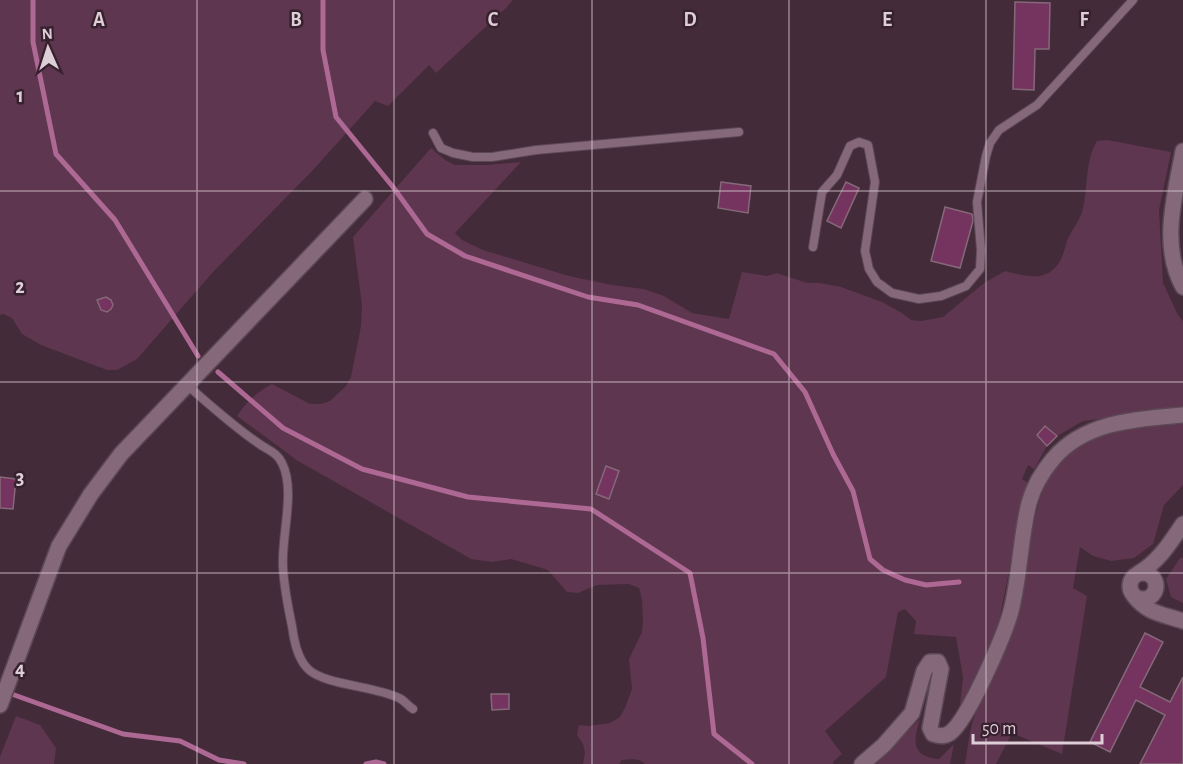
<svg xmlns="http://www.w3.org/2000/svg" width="1183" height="764" font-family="'Alegreya Sans',sans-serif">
<rect width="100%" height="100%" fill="#432b39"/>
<g fill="#5e364f">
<polygon points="0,0 513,0 507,7 436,73 429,65 388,106 375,101 313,170 213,272 137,359 117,370 107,370 41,345 22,334 12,318 3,314 0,315"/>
<path d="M1107 140 1171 152 1159 210 1163 283 1178 315 1183 321V409L1083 421 1057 436 1045 426 1037 435 1047 446 1034 469 1028 465 1022 479 1028 483 1019 510 1010 566 997 631 966 702 960 705 963 677 956 637 914 634 916 621 905 609 898 612 886 677 825 731 842 754 833 762 834 764H645C639 758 631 759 622 760L619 764H583L585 753 583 744 577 735 579 725 589 726 610 723 620 717 625 708 632 689 629 659 642 632 643 621 642 600 639 588 629 584 597 585 578 593 567 592 548 570 511 559 492 562 471 559 298 461 237 416C246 402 257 392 272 384L310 404H321L330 401 346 386 351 377 361 326 362 305 353 237 431 148 445 160 455 165H487L521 162 455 233 462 240 483 250 569 276 612 285 644 289 664 296 692 313 729 319 742 272 767 276 777 273 807 283H819L841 287 882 302 902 313 911 320 921 321 943 317 984 283 1005 271C1027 277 1049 283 1061 259 1064 253 1065 247 1067 241 1071 230 1081 220 1083 208 1088 186 1085 161 1097 141Z"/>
<path d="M1163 423H1183V485L1164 505 1153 544 1134 558 1111 561 1093 556 1080 547 1073 588 1087 596 1062 754 1012 733 996 764H965C968 748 969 730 975 715 989 681 1006 648 1017 614 1036 560 1023 489 1073 450 1081 444 1091 436 1100 433 1120 427 1142 425 1163 423Z"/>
<polygon points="1180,558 1183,558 1183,603 1171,597 1166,579"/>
<polygon points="16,716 40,725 56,748 54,764 0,764 0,757"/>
<path d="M920 719C913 740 911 757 939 759L954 744 950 764H876Z"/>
</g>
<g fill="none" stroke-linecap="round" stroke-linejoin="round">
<g stroke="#ae6894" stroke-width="5">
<polyline points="33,0 33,42 56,154 115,220 198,356"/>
<polyline points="323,0 323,50 336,117 393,187 427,234 465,256 588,297 638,305 774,354 805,392 833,454 853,491 870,559 883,570 905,580 926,585 959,582"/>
<polyline points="218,372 283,428 362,469 468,497 591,509 690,573 703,638 714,734 752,764"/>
<polyline points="6,692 123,734 180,741 219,760 244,764"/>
<polyline points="366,764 376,762 384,764"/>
</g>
</g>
<g fill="#75345f" stroke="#856979" stroke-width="1.5">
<polygon points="1015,2 1050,3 1049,49 1035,49 1034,90 1013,89"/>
<polygon points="721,182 751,186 748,213 718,208"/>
<polygon points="846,182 859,188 841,228 827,221"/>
<polygon points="945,207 972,214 973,221 960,268 931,261"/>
<polygon points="106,297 111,300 113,305 111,309 107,312 101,310 97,300"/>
<polygon points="1045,426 1057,436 1047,446 1037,435"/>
<polygon points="606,466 619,471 609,499 596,494"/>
<polygon points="0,477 16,479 13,509 0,508"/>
<polygon points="1145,633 1163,642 1140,687 1170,702 1183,677 1183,764 1140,764 1165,715 1136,700 1110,752 1090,742"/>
<polygon points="491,694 509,694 509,709 492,710"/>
</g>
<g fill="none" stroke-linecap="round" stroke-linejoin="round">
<defs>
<g id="service">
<polyline points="433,133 441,148 453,153 473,157 492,157 536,150 739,132"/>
<polyline points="813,247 822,192 837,175 850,146 859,142 868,145 875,182 865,251 869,269 877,282 892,293 919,299 941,296 966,286 980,269 981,250 977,202 986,156 990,143 999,130 1037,105 1133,0"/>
<path d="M187 385C210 405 233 426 258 443 267 450 277 452 282 463 296 490 281 537 283 567 284 587 288 607 292 626 294 640 297 658 308 669 324 685 375 686 399 698 404 700 408 706 413 709"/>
</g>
<g id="minor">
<path d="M1183 151C1175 195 1160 245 1183 287"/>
<circle cx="1143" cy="586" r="13"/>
<path d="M1139 573C1159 561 1170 543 1183 524"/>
<path d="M1134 596C1148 614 1163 614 1183 621"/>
<polyline points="0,705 59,546 91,494 121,454 365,199"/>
<path d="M862 764 884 745 912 713 924 671 930 662H938L941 669 930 728 933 734C939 736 944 737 950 733 968 720 1005 634 1011 611 1020 576 1020 539 1029 503 1033 488 1043 471 1053 459 1085 421 1137 419 1183 415"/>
</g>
</defs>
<use href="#service" stroke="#5c4754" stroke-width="10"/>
<use href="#minor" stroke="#5c4754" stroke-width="18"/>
<use href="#service" stroke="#85697a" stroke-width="8"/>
<use href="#minor" stroke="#85697a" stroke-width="15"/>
</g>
<path fill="none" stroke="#deced7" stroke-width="1.5" stroke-opacity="0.55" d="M197 0V764M394 0V764M592 0V764M789 0V764M986 0V764M0 191H1183M0 382H1183M0 573H1183"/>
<g font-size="20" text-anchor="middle" font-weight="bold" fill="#deced7" stroke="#38212f" stroke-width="5" stroke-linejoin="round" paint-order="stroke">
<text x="99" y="26">A</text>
<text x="296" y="26">B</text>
<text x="493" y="26">C</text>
<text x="690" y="26">D</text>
<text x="887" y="26">E</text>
<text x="1084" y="26">F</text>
<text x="20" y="102">1</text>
<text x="20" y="293">2</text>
<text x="20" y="484">3</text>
<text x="20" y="675">4</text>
</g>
<g transform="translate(48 48) rotate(357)" stroke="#38212f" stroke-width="4.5" paint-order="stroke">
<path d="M0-4.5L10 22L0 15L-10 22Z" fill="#deced7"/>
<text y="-9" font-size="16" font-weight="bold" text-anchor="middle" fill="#deced7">N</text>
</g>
<path d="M973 734v9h129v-9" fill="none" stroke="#deced7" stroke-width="3"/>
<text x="982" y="734" font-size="18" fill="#deced7" stroke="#38212f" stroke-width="4.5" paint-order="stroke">50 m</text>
</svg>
